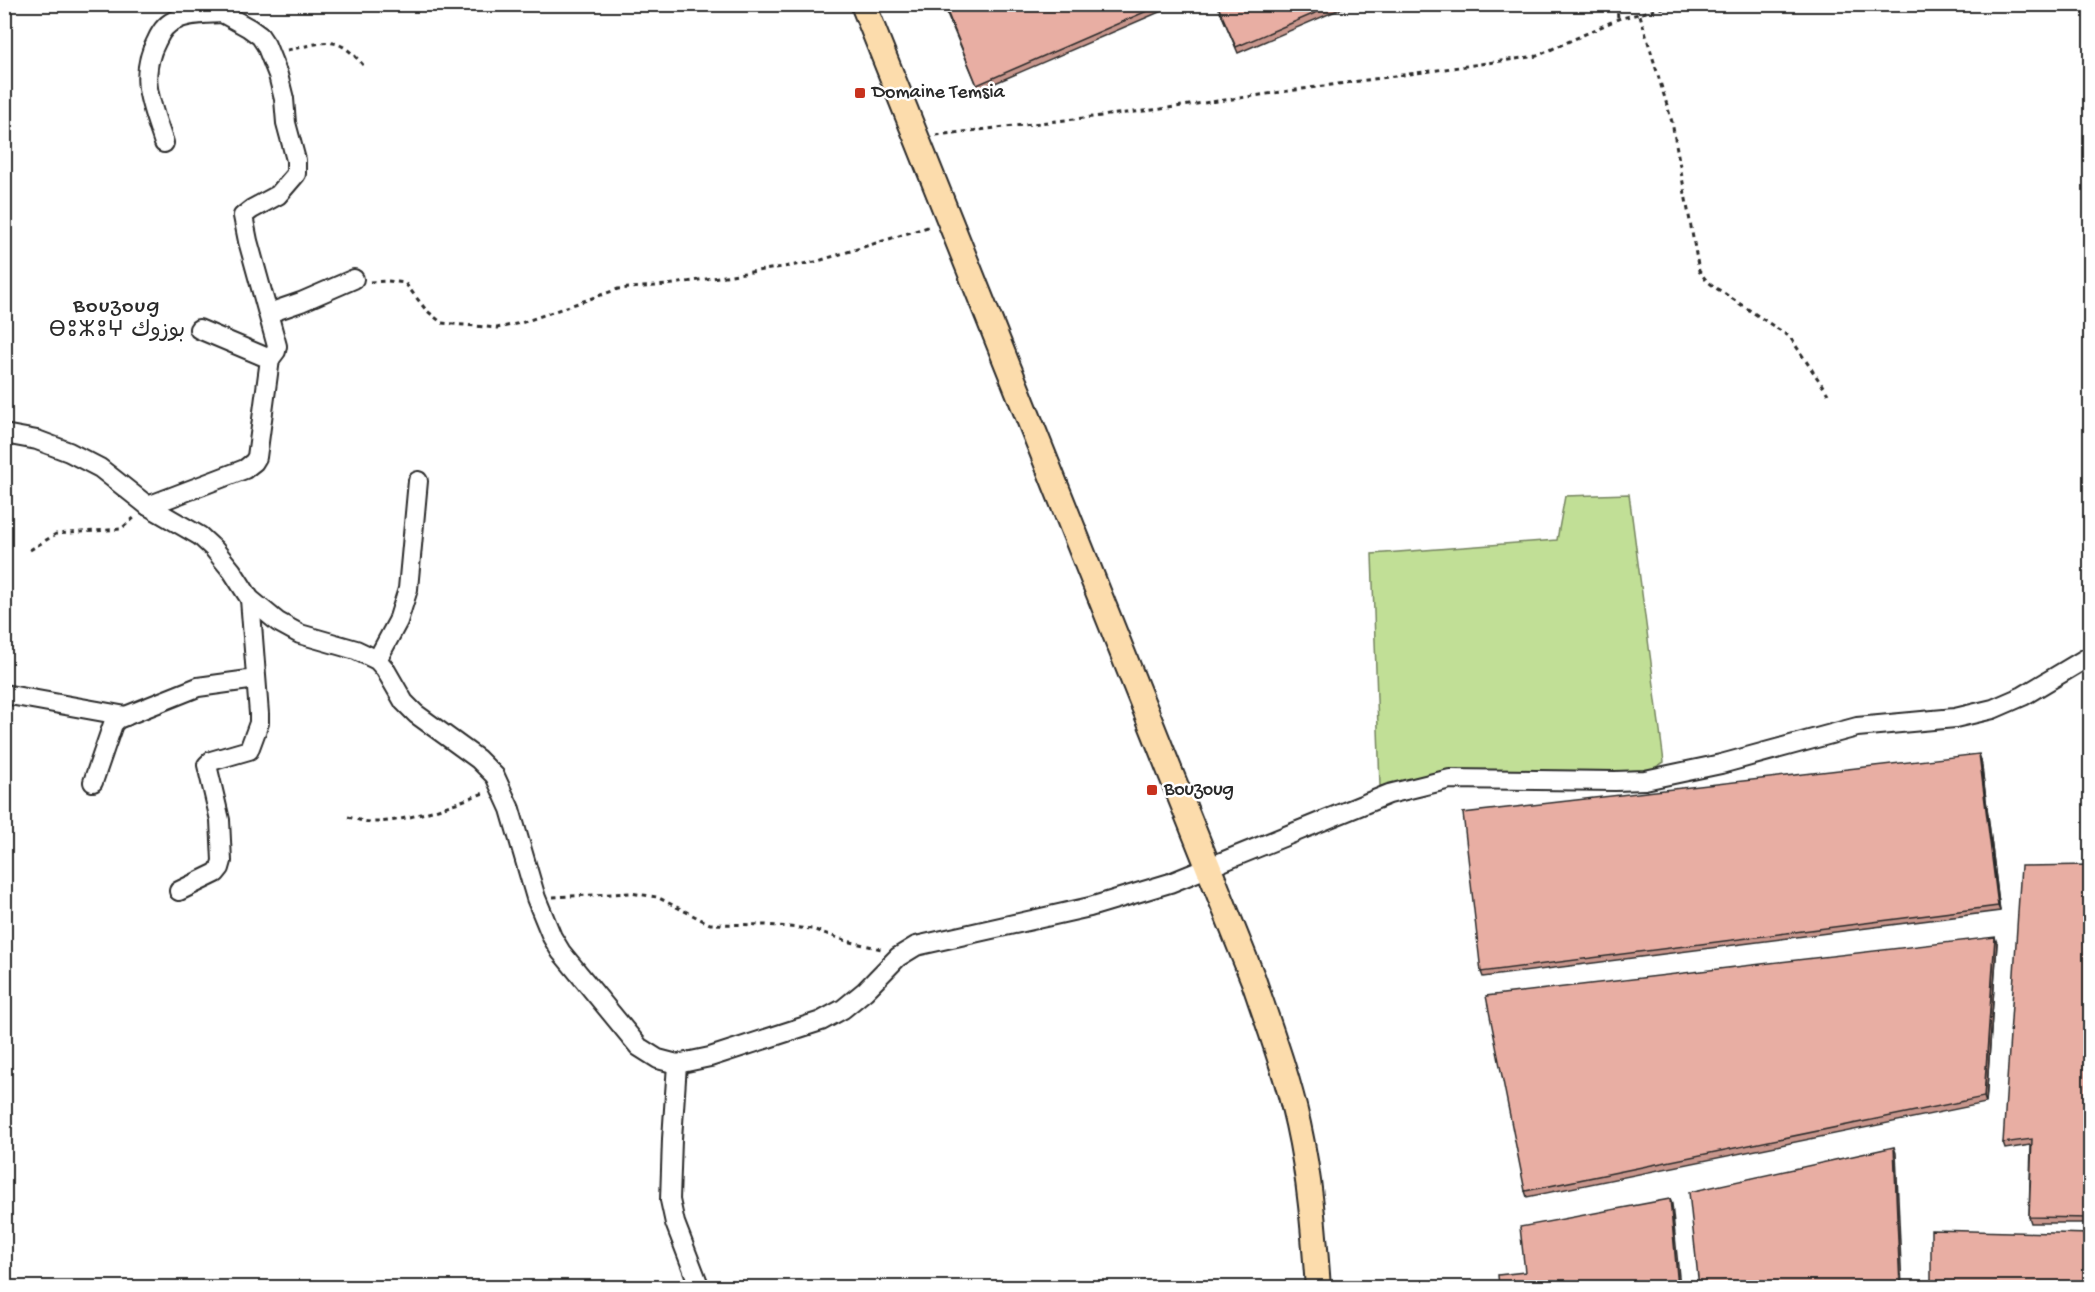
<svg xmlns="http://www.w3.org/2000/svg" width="2095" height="1292" font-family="'Gochi Hand','Playpen Sans Arabic','Noto Sans Tifinagh',sans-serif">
<rect width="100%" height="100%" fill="#fff"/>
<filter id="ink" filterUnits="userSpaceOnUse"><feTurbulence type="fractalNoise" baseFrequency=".0167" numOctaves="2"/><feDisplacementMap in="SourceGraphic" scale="12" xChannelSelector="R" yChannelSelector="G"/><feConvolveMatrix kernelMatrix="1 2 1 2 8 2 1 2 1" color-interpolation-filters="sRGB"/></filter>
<g filter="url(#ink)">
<polygon fill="#c1df96" stroke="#768560" stroke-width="1.5" points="1629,494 1664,762 1645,774 1480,774 1380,786 1372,554 1557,540 1565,496"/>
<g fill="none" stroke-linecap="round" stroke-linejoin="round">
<defs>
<g id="minor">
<polyline points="222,13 249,28 260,36 266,45 278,75 284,99 286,123 296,160 296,174 278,195 252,209 243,216 248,241 277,346 276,351 270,359"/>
<path d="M164 143C152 106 137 77 157 40 161 31 167 23 176 20 189 13 207 14 222 13L221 4"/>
<polyline points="269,313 301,302 354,279"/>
<polyline points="4,434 37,440 69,452 100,468 148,506 200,536 214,549 232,571 250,599 278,622 300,634 356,650 377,660 385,669 404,702 416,714 478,759 495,776 510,809 536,898 552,937 561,952 639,1047 658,1059 677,1064 710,1057 821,1021 843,1009 865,991 898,957 916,946 1090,907 1170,883 1389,794 1450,779 1615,781 1645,780 1721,764 1857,727 1955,718 1993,709 2023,696 2090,656"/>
<polyline points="148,506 245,469 254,462 257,457 270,359 199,329"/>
<polyline points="377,660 398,621 408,589 418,481"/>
<polyline points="4,694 126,716"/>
<polyline points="93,782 113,724 118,719 198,687 256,679"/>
<polyline points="179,891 216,873 220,868 222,861 220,820 207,765 211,761 249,750 259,723 259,714 250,599"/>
<polyline points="677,1064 672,1139 670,1200 675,1223 700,1288"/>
</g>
<path id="major" d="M863 4 1253 979C1269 1026 1287 1074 1298 1124 1310 1178 1314 1232 1318 1288"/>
</defs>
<use href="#minor" stroke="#2b2b2b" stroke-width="22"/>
<use href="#major" stroke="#2b2b2b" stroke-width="28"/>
<g stroke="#2b2b2b" stroke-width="3" stroke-dasharray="4.5 4.5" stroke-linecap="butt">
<polyline points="1617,4 1618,19"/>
<polyline points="1640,15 1672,122 1699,271 1706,280 1716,288 1790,337 1828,394"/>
<path d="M287 50C326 43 335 32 363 65"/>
<polyline points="936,135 1161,109 1537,56 1618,19 1679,4"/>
<polyline points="370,282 387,281 405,283 426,310 442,323 497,328 521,323 618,289 667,285 815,262 931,226"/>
<polyline points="30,550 56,534 121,529 135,517"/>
<path d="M348 817C357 819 366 823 376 822 409 821 453 804 484 793"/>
<polyline points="553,897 630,893 657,897 710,924 766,925 812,929 847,941 881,949"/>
</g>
<use href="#minor" stroke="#fff" stroke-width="18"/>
<use href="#major" stroke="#fcdcac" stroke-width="24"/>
</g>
<g fill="#c8968c" stroke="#2b2b2b" stroke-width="1.5">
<polygon points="943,4 1178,4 979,90"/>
<polygon points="1217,4 1352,4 1238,53"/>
<polygon points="1981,760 2000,911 1483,977 1481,972"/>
<polygon points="2091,865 2091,1223 2031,1223 2029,1217 2031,1145 2005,1149 2003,1143"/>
<polygon points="1997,943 1986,1103 1527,1197 1525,1191"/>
</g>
<g fill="#a27a72" stroke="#2b2b2b" stroke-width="1.5">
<polygon points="1979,754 1981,760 2000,911 1998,906"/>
<polygon points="1995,937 1997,943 1986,1103 1984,1097"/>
<polygon points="1894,1147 1896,1153 1902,1287 1900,1287"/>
<polygon points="1670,1199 1672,1204 1680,1287 1678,1287"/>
</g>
<g fill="#e8aea3" stroke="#2b2b2b" stroke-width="1.5">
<polygon points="944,4 1163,4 977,85"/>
<polygon points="1217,4 1336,4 1236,47"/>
<polygon points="1979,754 1998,906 1481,972 1463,813"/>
<polygon points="2091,865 2091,1218 2029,1217 2032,1139 2003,1143 2021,866"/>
<polygon points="1995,937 1984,1097 1525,1191 1486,996"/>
<polygon points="1894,1147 1900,1287 1699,1287 1689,1192"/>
<polygon points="1670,1199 1678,1287 1499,1287 1498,1275 1525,1272 1520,1227"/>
<polygon points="1931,1230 2091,1234 2091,1287 1931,1287"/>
</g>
</g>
<g fill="#c8321e" stroke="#fff" stroke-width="2">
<rect x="854" y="87" width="12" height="12" rx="3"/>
<rect x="1146" y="784" width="12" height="12" rx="3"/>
</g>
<g text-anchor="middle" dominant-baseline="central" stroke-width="5" stroke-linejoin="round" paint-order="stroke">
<g font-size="20" fill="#2b2b2b" stroke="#fff" text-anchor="start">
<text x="872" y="93">Domaine Temsia</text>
<text x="1164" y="790">Bouzoug</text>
</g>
<g font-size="22" letter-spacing="1.5" fill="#2b2b2b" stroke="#fff">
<text x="117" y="307">Bouzoug<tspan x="117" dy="25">ⴱⵓⵣⵓⵖ بوزوك</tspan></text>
</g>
</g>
<rect width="2095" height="1292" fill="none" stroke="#fff" stroke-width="24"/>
<rect x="12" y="12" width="2071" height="1268" fill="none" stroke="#2b2b2b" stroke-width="2" filter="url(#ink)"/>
</svg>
